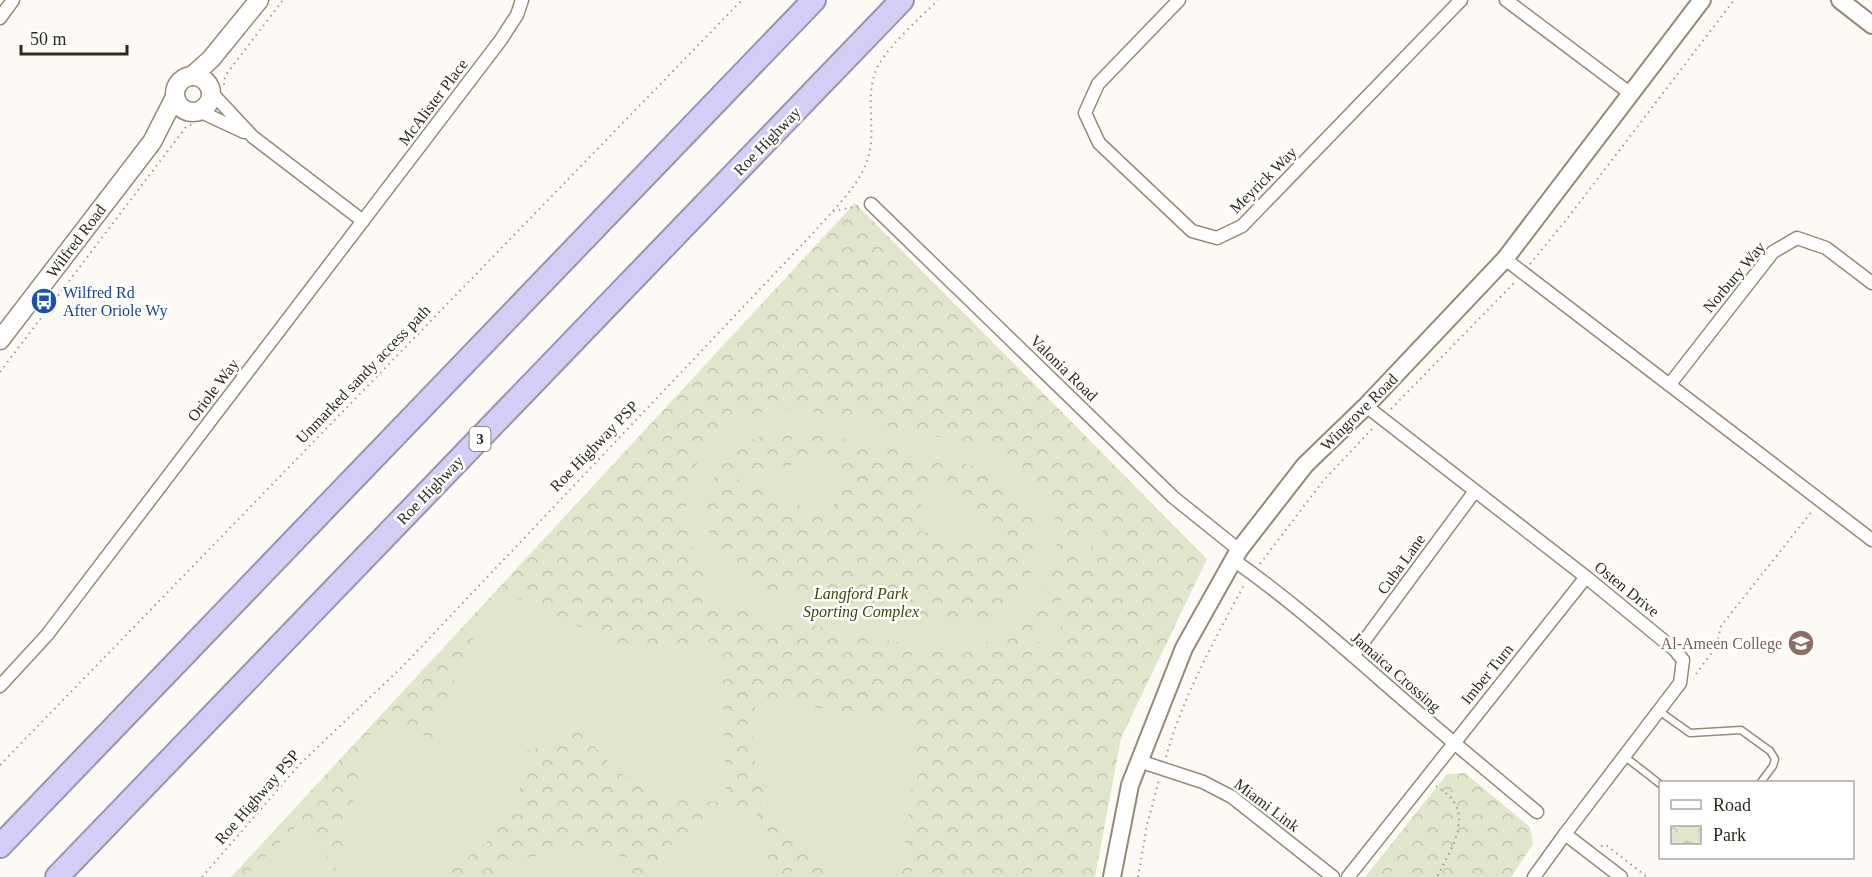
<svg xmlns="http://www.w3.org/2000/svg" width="1872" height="877" font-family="Georgia,serif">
<defs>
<pattern id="park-crowns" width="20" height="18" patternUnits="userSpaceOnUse" patternTransform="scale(1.5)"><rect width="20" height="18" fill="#dfe6cc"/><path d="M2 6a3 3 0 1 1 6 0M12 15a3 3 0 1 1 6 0" fill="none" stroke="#c0c5af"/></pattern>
</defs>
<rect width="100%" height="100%" fill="#fdfaf6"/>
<g fill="url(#park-crowns)">
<polygon points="855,203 1207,559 1121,738 1095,877 231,877"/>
<polygon points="1465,773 1530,827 1533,844 1511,877 1365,877 1447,774"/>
</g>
<g fill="#dfe6cc" fill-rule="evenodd">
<path d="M782 409 803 410 979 445C1097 477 1075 648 952 647L950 653 703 603 710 577C657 510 696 416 782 409ZM785 430 804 431 970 465C1066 486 1055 619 955 626L765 589C751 583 737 576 727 564 680 510 718 437 785 430Z"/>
<polygon points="842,453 832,519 737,479 733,481 730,478 733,475 737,477"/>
<polygon points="937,471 1015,542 1019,542 1020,545 1016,547 1014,544 909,530"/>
<polygon points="1079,521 1105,528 1079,563 1079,567 1077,568 1075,565 1078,563"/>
<path d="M503 592 620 645 715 642 722 650 726 802C700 801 671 800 647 789 620 777 597 753 582 729 548 748 533 751 495 753L529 762 517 797 495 835 461 863 431 877H245L299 824 323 852 335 873 371 729 381 725 465 746 431 733 493 595Z"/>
<polygon points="1064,597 1067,600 1064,603 1057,650 1029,638"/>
<path d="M756 698 904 721 918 736 901 877H840C786 852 752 795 753 735 753 723 755 710 756 698Z"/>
<polygon points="755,805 772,877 646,877 669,847 698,823"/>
<path d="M569 848 629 858 624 877H494C515 859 543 854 569 848Z"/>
</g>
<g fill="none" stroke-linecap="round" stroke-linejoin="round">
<defs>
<g id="service">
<polyline points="1659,711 1690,733 1741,730 1770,751 1775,759 1773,766 1761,782"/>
<polyline points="1624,756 1660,784"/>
</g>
<g id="minor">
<polyline points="1179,0 1098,84 1085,113 1099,143 1192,231 1217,238 1242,226 1461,0"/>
<polyline points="1506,0 1631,94"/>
<polyline points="0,18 13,0"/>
<polyline points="212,93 253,137 363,221"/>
<polyline points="199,111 244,132"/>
<polyline points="871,204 1173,497 1239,550"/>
<polyline points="1505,259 1872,540"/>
<polyline points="1670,384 1773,252 1797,238 1826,248 1872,283"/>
<polyline points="1366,406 1586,577 1675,650 1683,660 1680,683 1565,834 1534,877"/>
<path d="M1232 559C1291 600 1344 648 1398 695 1444 735 1490 773 1537 812"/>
<polyline points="1353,656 1475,491"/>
<polyline points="0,686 47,635 500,41 517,15 522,0"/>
<polyline points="1139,761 1203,782 1232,797 1333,877"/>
<polyline points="1565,834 1621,877"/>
<polyline points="1348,877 1586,577"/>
</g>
<g id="tertiary">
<polyline points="1840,0 1872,25"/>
<polyline points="1112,877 1130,785 1184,648 1239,550 1305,465 1366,406 1505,259 1702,0"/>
</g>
<g id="secondary">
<polyline points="192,76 211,59 259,0"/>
<circle cx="193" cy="94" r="18"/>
<polyline points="0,340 152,142 175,97"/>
</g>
<g id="motorway">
<polyline points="0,846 814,0"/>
<polyline points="57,877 902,0"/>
</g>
</defs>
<use href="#service" stroke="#978976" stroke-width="9"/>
<use href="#minor" stroke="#978976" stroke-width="15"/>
<use href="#tertiary" stroke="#978976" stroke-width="20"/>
<use href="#secondary" stroke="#978976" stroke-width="21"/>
<use href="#motorway" stroke="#9994ab" stroke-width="26"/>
<g stroke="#9d9993" stroke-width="2" stroke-dasharray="1.5 4.5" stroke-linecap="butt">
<polyline points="224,85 225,76 283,0"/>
<polyline points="833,211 860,206"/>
<polyline points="1530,264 1567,219 1734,0"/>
<polyline points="0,372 186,127 194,123"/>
<polyline points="1391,409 1515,282"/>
<polyline points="1260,564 1323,481 1373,428"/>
<polyline points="1696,674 1716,647 1721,626 1813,510"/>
<path d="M1166 757C1183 696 1215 639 1245 583"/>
<polyline points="0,765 742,0"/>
<path d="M1436 786C1442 790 1450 795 1454 802 1469 825 1447 856 1437 877"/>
<polyline points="1601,846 1606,845 1647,877"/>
<path d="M202 877 301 763 403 666 815 231C837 205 868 179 871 143 873 119 867 96 875 73 881 52 921 17 938 0"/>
<polyline points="1138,877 1147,825 1159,780"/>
</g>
<use href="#service" stroke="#fff" stroke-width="6"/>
<use href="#minor" stroke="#fff" stroke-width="12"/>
<use href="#tertiary" stroke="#fff" stroke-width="16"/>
<use href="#secondary" stroke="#fff" stroke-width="18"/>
<use href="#motorway" stroke="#d3cef6" stroke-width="22"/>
</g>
<defs>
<symbol id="bus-disc" viewBox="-11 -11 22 22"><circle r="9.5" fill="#1a4fb4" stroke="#fff"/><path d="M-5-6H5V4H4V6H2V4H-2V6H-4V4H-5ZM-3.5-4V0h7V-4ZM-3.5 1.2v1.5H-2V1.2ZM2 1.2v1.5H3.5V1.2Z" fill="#fff"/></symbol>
<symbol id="school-disc" viewBox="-11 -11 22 22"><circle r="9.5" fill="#8d6e63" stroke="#fff"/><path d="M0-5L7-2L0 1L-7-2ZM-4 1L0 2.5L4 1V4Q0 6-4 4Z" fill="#fff"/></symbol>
</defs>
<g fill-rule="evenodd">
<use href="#bus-disc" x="29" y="286" width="30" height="30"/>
<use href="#school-disc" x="1786" y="628" width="30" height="30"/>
</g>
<g text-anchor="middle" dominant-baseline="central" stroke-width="5" stroke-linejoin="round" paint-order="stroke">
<rect fill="#fff" stroke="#6d6964" stroke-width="1.5" x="469.5" y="427" width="21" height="24" rx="4.5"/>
<g font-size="15" font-weight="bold" fill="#2e2921">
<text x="480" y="439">3</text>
</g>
<g font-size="16" fill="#2e2921" stroke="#fff">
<text transform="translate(433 102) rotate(-53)">McAlister Place</text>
<text transform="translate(767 141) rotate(-46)">Roe Highway</text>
<text transform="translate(1263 180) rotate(-45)">Meyrick Way</text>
<text transform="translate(76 241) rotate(-53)">Wilfred Road</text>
<text transform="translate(1734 277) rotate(-50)">Norbury Way</text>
<text transform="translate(1064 368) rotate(44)">Valonia Road</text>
<text transform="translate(363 374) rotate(-46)">Unmarked sandy access path</text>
<text transform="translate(213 390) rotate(-53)">Oriole Way</text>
<text transform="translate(1359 412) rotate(-45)">Wingrove Road</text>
<text transform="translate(594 446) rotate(-46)">Roe Highway PSP</text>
<text transform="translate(430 490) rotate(-46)">Roe Highway</text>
<text transform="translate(1401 564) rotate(-54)">Cuba Lane</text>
<text transform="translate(1627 589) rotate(39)">Osten Drive</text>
<text transform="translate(1396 672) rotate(41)">Jamaica Crossing</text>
<text transform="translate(1487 674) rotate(-51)">Imber Turn</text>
<text transform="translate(257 797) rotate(-49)">Roe Highway PSP</text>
<text transform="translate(1267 805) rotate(37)">Miami Link</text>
</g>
<g font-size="16" fill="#164399" stroke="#fff" text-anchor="start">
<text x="63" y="292">Wilfred Rd<tspan x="63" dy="18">After Oriole Wy</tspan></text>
</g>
<g font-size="16" font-style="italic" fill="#3c460c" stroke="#fff">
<text x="861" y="593">Langford Park<tspan x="861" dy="18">Sporting Complex</tspan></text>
</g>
<g font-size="16" fill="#785e54" stroke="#fff" text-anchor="end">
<text x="1782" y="643">Al-Ameen College</text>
</g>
</g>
<rect x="1659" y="781" width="195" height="78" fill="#ffffff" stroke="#aba9a6" stroke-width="1.5"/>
<rect x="1671" y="800" width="30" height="9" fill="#ffffff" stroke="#aba9a6" stroke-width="1.5"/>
<text x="1713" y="811" font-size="18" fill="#2e2921">Road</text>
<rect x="1671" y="826" width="30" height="18" fill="url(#park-crowns)" stroke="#aba9a6" stroke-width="1.5"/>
<text x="1713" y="841" font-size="18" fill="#2e2921">Park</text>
<path d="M21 45v9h106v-9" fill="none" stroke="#2e2921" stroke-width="3"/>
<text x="30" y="45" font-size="18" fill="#2e2921" stroke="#ffffff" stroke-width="4.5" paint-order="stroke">50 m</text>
</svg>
